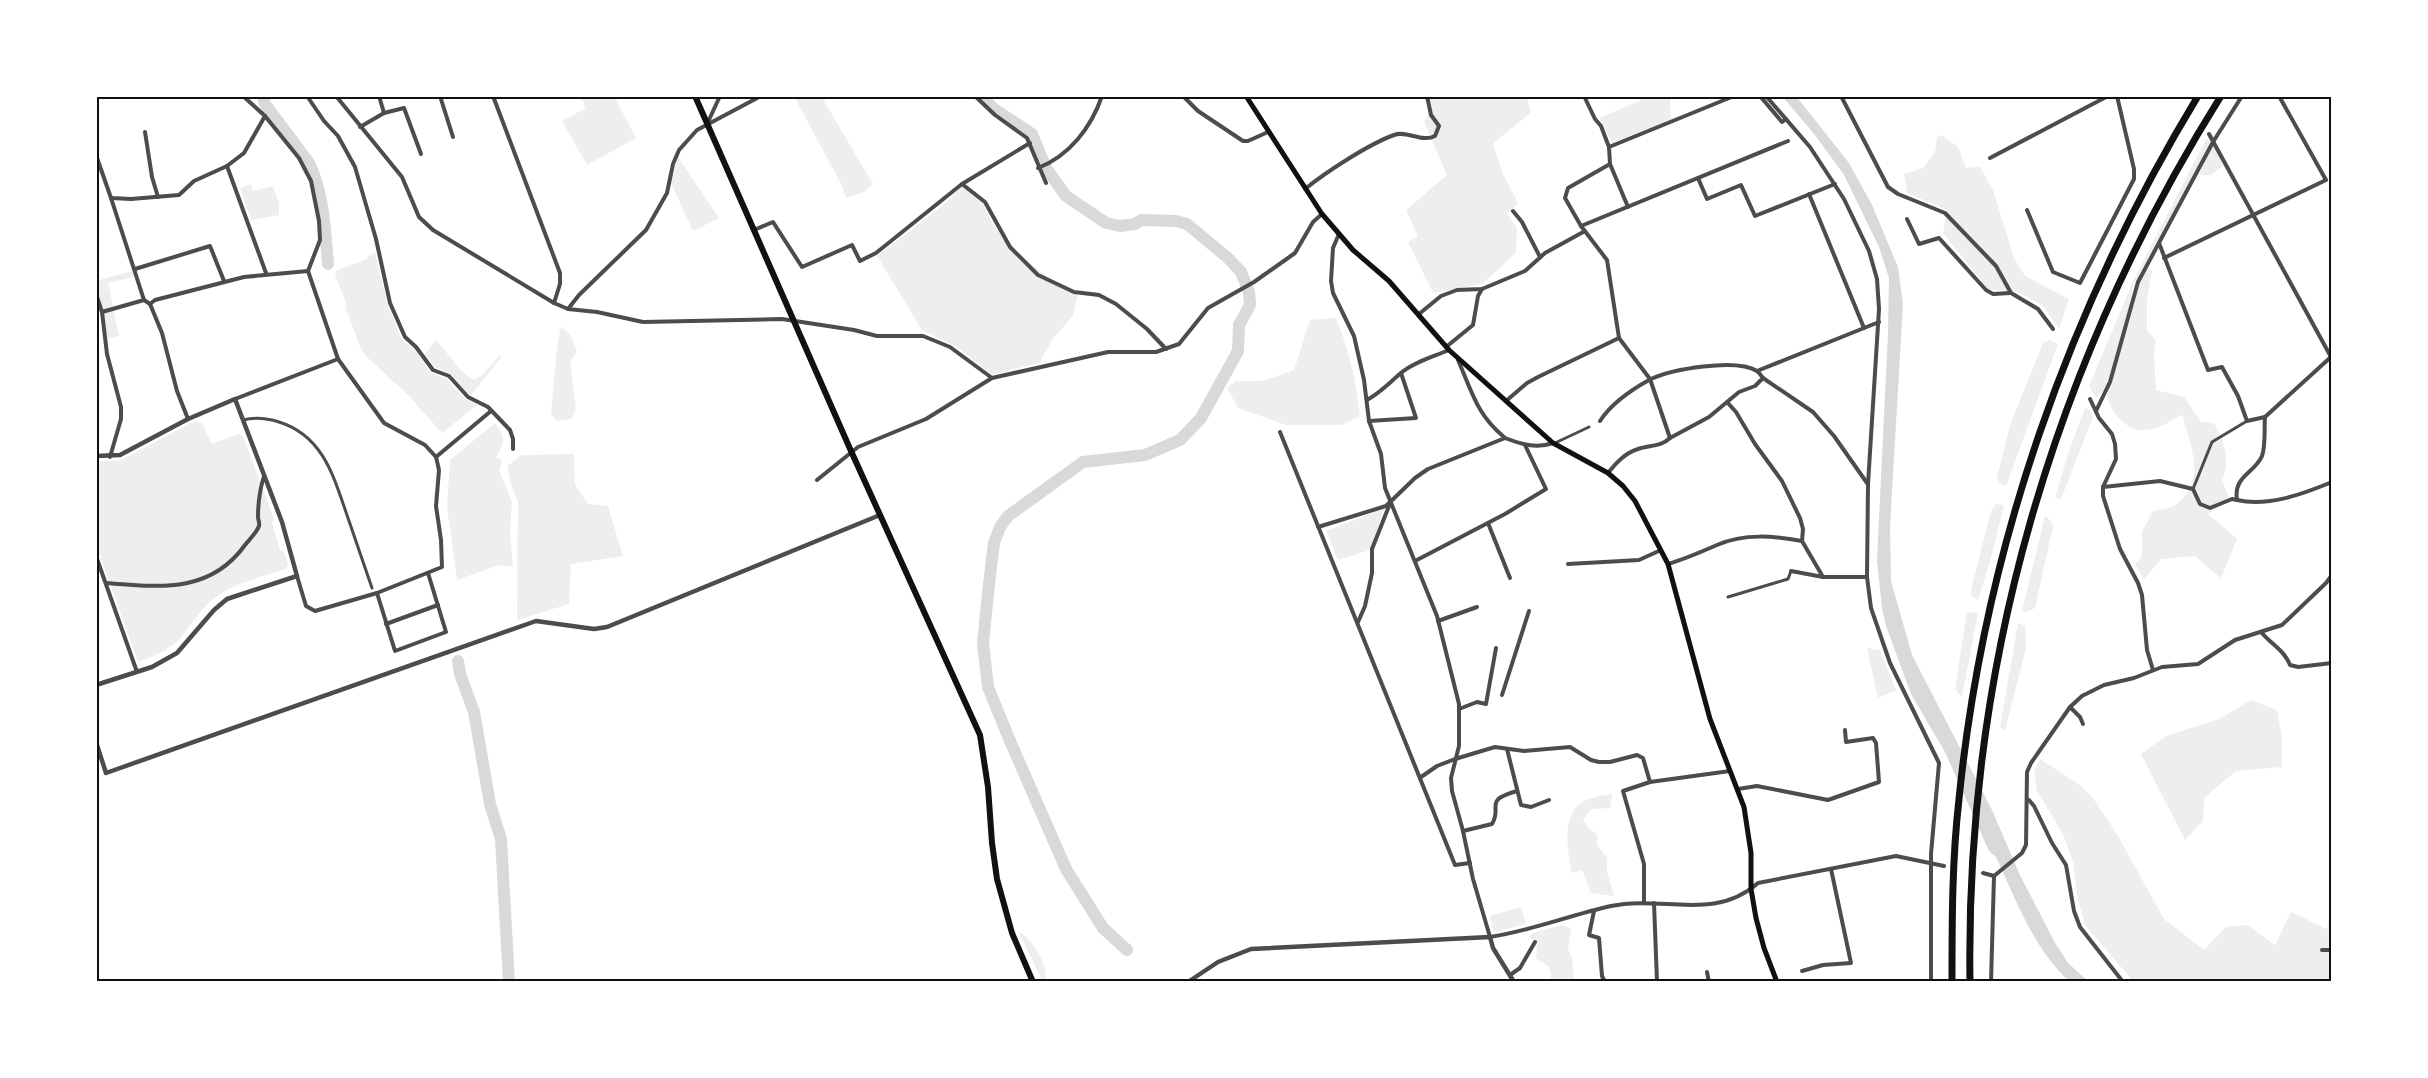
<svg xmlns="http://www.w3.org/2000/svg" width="2428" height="1078" font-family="Cabin,sans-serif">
<rect width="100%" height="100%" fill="#fff"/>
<g fill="#eee">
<polygon points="580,96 614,96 636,138 587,165 562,121 586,108"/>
<polygon points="794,96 821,96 873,184 864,192 846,198 841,184"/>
<polygon points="1429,96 1526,96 1531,112 1493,144 1503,174 1518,203 1507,214 1517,228 1516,253 1482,284 1433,293 1408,242 1418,236 1406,210 1447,175 1424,122 1432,108"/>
<polygon points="1650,96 1670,96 1671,120 1612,143 1600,118"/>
<polygon points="1942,135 1958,147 1966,168 1980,167 1993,190 2014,258 2025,276 2069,299 2059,329 2043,306 2018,292 1988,289 1943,233 1947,210 1907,193 1904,174 1923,168 1935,152 1937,137"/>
<path d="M2207 138 2211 145 2213 142 2223 166 2211 175H2199L2211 147 2134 283 2121 341 2130 321 2138 282 2149 268 2152 271 2147 300V330L2156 341 2154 356 2156 390 2184 397 2201 422 2214 423C2224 442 2231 459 2222 480L2230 500 2208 514 2237 539 2221 578 2195 556 2161 559 2144 579 2135 564 2142 557V532L2153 511C2160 510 2169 509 2175 505 2207 483 2191 445 2182 415 2172 420 2162 427 2151 429 2128 436 2103 408 2108 386L2096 398 2089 386 2136 275Z"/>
<polygon points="678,157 719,218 693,231 671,183"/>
<polygon points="251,184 253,191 273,186 279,203 279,215 251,220 240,188"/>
<polygon points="963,186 977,192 994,226 1013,250 1049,278 1078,294 1073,316 1054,337 1039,363 992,375 957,347 922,330 877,256 942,206"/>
<polygon points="375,253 387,303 401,338 414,349 431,373 447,379 465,399 477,405 442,433 408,395 367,357 361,349 345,306 347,305 335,275 337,270 367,259 367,257"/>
<polygon points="132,271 134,277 108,283 119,336 108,338 96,281"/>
<path d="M1336 318C1349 350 1356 381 1360 416L1342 425H1286L1238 408 1227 388 1236 381H1263L1294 370 1310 320Z"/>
<polygon points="561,326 571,336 577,352 570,361 576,409 571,419 557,421 551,414 557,347"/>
<path d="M436 340C449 354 457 370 474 380L483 374 500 355 501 358 470 396 451 374 435 367 425 354Z"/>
<polygon points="2050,340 2058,344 2006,486 1999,483 1997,478 2010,425 2043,343"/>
<polygon points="2085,408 2090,410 2093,417 2061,499 2055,498 2069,451"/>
<path d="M195 421 202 423 212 444 238 434 243 436 274 519 272 523 280 550 284 552 288 565 286 569C264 576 239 582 220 594 203 605 194 621 182 636 171 650 154 656 138 662L96 545V461H119Z"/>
<path d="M495 423C506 437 505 442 496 457L502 461 499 470 512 502 510 533 513 567 499 565 457 580 447 507 450 460Z"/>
<polygon points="574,454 575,484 588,504 608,506 623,556 571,564 569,604 517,620 518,501 511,485 507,466 522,455"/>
<polygon points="1996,504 2004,505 1991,558 1978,600 1972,596 1971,590 1991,511"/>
<polygon points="1384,509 1370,550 1338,560 1326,531"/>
<polygon points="2045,516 2050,520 2053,527 2035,608 2027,612 2022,611"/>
<polygon points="1967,612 1978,613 1962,697 1955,689"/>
<polygon points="2018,623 2025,626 2026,648 2005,731 2000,727"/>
<polygon points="1867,648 1880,650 1896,690 1878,698"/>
<polygon points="2251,700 2277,710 2282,738 2282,767 2236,771 2204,798 2203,821 2185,840 2141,754 2166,736 2219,719"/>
<polygon points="2040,759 2078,784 2093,798 2118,836 2164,919 2204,950 2226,927 2248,925 2275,945 2291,912 2327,929 2332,897 2332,982 2134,982 2085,925 2077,895 2073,862 2063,834 2037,791 2034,772"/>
<path d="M1612 794 1610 808 1592 809 1583 819 1589 829 1597 834V845L1607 858V871L1614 896 1591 893 1582 870 1571 873C1569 853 1562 824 1576 807 1583 798 1602 796 1612 794Z"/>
<polygon points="1521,907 1526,924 1496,932 1493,930 1490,916"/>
<polygon points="1561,925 1571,928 1568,949 1572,957 1574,981 1592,982 1552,982 1549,967 1536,958 1537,942 1529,937 1534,933"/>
<path d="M1018 931C1033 940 1048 964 1046 982H1043Z"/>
</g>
<path fill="#d9d9d9" d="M1782 96H1796L1849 163 1872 205 1898 267 1903 304 1890 526 1891 581 1912 655 1992 810 2019 873 2054 941 2068 963 2089 982H2070C2034 950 2016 900 1996 857L1989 851 1945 752 1911 694 1886 626 1882 609 1877 560 1888 333 1889 278 1879 247 1844 175 1815 135Z"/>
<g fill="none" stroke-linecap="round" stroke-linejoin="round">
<g stroke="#d9d9d9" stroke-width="12">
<path d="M263 96 265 104 309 163C324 194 325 230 328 264"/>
<polyline points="982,96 994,109 1032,134 1046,168 1066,196 1106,223 1120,226 1135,224 1141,220 1176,221 1187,224 1228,258 1241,272 1249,292 1250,305 1239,325 1238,351 1201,418 1180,440 1145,455 1083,462 1008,516 1000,527 994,543 989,584 983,643 988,687 1010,741 1066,869 1103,928 1127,950"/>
<polyline points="458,661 460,674 474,712 490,804 501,839 509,982"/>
</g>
<g stroke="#4c4c4c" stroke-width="3">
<path d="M243 420C255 417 266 418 279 422 324 436 334 478 348 518 356 541 364 564 372 588"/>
<polyline points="1555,443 1589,427"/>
<polyline points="2193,489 2212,442 2247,421"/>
<polyline points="1728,597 1788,579 1791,571"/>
</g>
<g stroke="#4c4c4c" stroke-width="4">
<polyline points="307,96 324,121 338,136 355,167 376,239 390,303 405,337 416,347 433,370 449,376 468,397 488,407 510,430 513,439 513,449"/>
<polyline points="336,96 402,177 419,217 433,230 554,303 568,309 597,312 643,322 782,319 854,330 877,336 923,336 950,347 992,378"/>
<polyline points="379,96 384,113"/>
<polyline points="440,96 453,137"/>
<polyline points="493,96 560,273 560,284 554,303"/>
<polyline points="975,96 995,115 1027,138 1046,183"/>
<polyline points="1183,96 1198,111 1243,141 1248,141 1268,132"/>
<polyline points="1584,96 1595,119 1601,126 1609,147 1610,164 1628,207"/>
<polyline points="1760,96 1782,122 1786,119"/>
<polyline points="1766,96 1810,147 1844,199 1869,251 1877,279 1879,309 1868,484 1867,577 1871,608 1890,663 1939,763 1931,854 1931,982"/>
<polyline points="1841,96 1888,187 1898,194 1945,213 1996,266 2011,293 2038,309 2053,329"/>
<polyline points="265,116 299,158 311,181 319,221 320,240 308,271"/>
<polyline points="708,122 720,96"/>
<polyline points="360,127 384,113 404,108 421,154"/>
<polyline points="145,132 152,177 158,197"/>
<polyline points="2209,134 2331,357"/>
<polyline points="1609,147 1734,96"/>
<polyline points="96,155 111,198 131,199 179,195 194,181 227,166 244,153 265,116 243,96"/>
<polyline points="1990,158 2108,96"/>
<polyline points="1610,164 1568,188 1565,198 1581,226 1607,260 1619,338 1650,379 1670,438"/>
<polyline points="227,166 266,273"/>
<path d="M1038 168C1069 156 1091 128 1102 96"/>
<polyline points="1698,178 1707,199 1741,185 1755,216 1835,184"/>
<polyline points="962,184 985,202 1010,247 1038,275 1074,292 1099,295 1116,304 1147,329 1166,349"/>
<path d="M1305 189C1326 172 1369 144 1394 135 1407 130 1422 143 1435 136L1439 126 1431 115 1427 96"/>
<polyline points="1809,194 1864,328"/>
<polyline points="111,198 144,300 150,304"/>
<polyline points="2027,210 2053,272 2080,283 2134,179 2134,169 2117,96"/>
<polyline points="1513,211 1522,222 1540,257"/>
<polyline points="1907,219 1919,244 1939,238 1986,290 1993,294 2010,293"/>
<polyline points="1581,226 1788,141"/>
<polyline points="754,230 773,222 802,267 852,245 860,261 876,253 962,184 1030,143"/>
<path d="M1339 234 1333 248 1331 281 1333 293 1354 336 1364 380 1369 421 1381 454 1385 488 1437 616 1459 704V746L1451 778 1452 791 1463 831 1473 879 1490 937C1531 931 1570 915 1611 906 1662 895 1714 922 1758 883L1896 856 1944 866"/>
<polyline points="2159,243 2208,370 2222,367 2238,396 2247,421 2265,417 2332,356"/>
<polyline points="2164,258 2326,180 2279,96"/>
<polyline points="135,269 210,246 224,281"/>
<polyline points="96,294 102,312 107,354 121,407 121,419 110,457"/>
<polyline points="568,309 579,295 646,230 667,193 673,164 679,150 697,130 761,96"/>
<polyline points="102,312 144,300"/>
<polyline points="1419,314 1441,296 1457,290 1482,289 1525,271 1545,253 1585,231"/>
<polyline points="1446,347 1473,325 1478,296 1482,289"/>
<path d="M1458 360C1472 392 1477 415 1504 437"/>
<polyline points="1757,371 1879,322"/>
<polyline points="235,399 338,359"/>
<polyline points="2090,399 2099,418 2112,434 2115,444 2116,459 2103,487 2103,496 2120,549 2138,583 2142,595 2147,650 2153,670"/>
<path d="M1367 400C1381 392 1389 383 1401 373 1414 362 1433 357 1449 350"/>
<polyline points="1506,401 1527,383 1538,377 1619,338"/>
<polyline points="1727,402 1736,412 1755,444 1782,481 1800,518 1803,529 1802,541 1823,577"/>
<polyline points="2096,411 2110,382 2138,282 2213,142 2242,96"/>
<path d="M2265 417C2264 428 2266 445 2262 456 2255 473 2233 476 2237 500 2268 507 2303 494 2332 482"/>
<polyline points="188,419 177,391 162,333 150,304 155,300 244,277 308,271 338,359 384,423 425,445 436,457 439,470 436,506 441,540 442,567 377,593 315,611 306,606 297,576"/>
<polyline points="1369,421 1416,418 1401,373"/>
<path d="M1600 421C1611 404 1631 390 1649 380 1671 369 1736 358 1757 371 1760 373 1761 376 1763 378L1813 412 1834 436 1867 483"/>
<polyline points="1280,432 1455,865 1470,863"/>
<polyline points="436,457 491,411"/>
<path d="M1608 473C1616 463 1625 453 1638 449 1649 445 1661 447 1670 438L1709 417 1739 392 1755 386 1763 378"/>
<polyline points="817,480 858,447 926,419 992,378 1108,352 1156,352 1179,344 1208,308 1254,282 1295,253 1313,222 1322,214"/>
<polyline points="2103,487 2160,481 2193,489 2200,504 2210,508 2232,499 2237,500"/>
<polyline points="1488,523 1510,578"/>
<path d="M1318 527 1386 506 1415 478 1428 469 1505 438C1521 444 1536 449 1553 443"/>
<polyline points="96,556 137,672"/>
<polyline points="1415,561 1505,514 1546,489 1525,445"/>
<polyline points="1568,564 1639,560 1661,550"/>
<path d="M1668 564C1685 559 1701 552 1717 545 1744 533 1775 536 1802 541"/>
<polyline points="1791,571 1823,577 1867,577"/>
<path d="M106 583C159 587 210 594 245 545 249 540 257 532 259 526 260 523 258 520 258 517 258 503 260 489 264 476"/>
<polyline points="377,593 395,651 446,632 428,573"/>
<polyline points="1438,621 1477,607"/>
<polyline points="1358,622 1365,606 1372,573 1372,549 1389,506"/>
<polyline points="386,624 438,605"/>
<path d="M2262 633C2271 644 2285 651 2290 665L2298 667 2332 663"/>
<polyline points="1502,695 1529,611"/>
<polyline points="2070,707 2080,717 2083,724"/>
<polyline points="1459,709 1477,702 1486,704 1496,648"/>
<polyline points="1507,749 1521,805 1531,807 1549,800"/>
<polyline points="1421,777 1437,766 1455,759 1495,747 1524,751 1570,747 1591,760 1599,762 1610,762 1637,755 1643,758 1650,782 1730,771"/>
<polyline points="1738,789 1757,786 1828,800 1879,782 1876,743 1873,738 1846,742 1845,730"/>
<polyline points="2029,800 2034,806 2052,843 2066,865 2074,911 2080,927 2123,982"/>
<path d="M1463 831 1492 824C1503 806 1482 801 1517 791"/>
<polyline points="1983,873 1994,876"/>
<polyline points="1994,876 2022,853 2026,845 2027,772 2031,763 2070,707 2082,696 2104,685 2134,678 2162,667 2198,664 2235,640 2282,625 2326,583 2332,575"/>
<polyline points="1644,903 1644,864 1623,791 1650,782"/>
<polyline points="1654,903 1657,982"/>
<polyline points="1594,911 1589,935 1599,938 1602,976 1605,982"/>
<polyline points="2322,950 2332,950"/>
<polyline points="1802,971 1823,965 1851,963 1831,869"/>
<polyline points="1707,972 1709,982"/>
<polyline points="1510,975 1520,968 1535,942"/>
<polyline points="1991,982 1994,876"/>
</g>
<g stroke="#4c4c4c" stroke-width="4.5">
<polyline points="96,456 120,455 188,419 235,399 282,522 297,576 227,599 214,610 177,653 152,667 96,685"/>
<polyline points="96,742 106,773 536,621 594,629 607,627 880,515"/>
<polyline points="1188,982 1218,962 1251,949 1490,937 1493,948 1514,982"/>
</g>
<polyline stroke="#111" stroke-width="5" points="1246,96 1322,214 1353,250 1389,281 1449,350 1553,443 1608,473 1623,486 1635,501 1668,564 1710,719 1744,807 1751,853 1751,889 1756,918 1764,948 1777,982"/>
<polyline stroke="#111" stroke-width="6" points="695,96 851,451 980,735 988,787 992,843 997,879 1012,933 1033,982"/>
<g stroke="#111" stroke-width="7">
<path d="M1952 982C1952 921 1952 860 1959 799 1984 550 2068 310 2198 96"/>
<path d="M1970 982C1965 666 2053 364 2221 96"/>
</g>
</g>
<rect width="2428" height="1078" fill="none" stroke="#ffffff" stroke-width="195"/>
<rect x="98" y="98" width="2232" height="882" fill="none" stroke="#111" stroke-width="2"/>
</svg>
